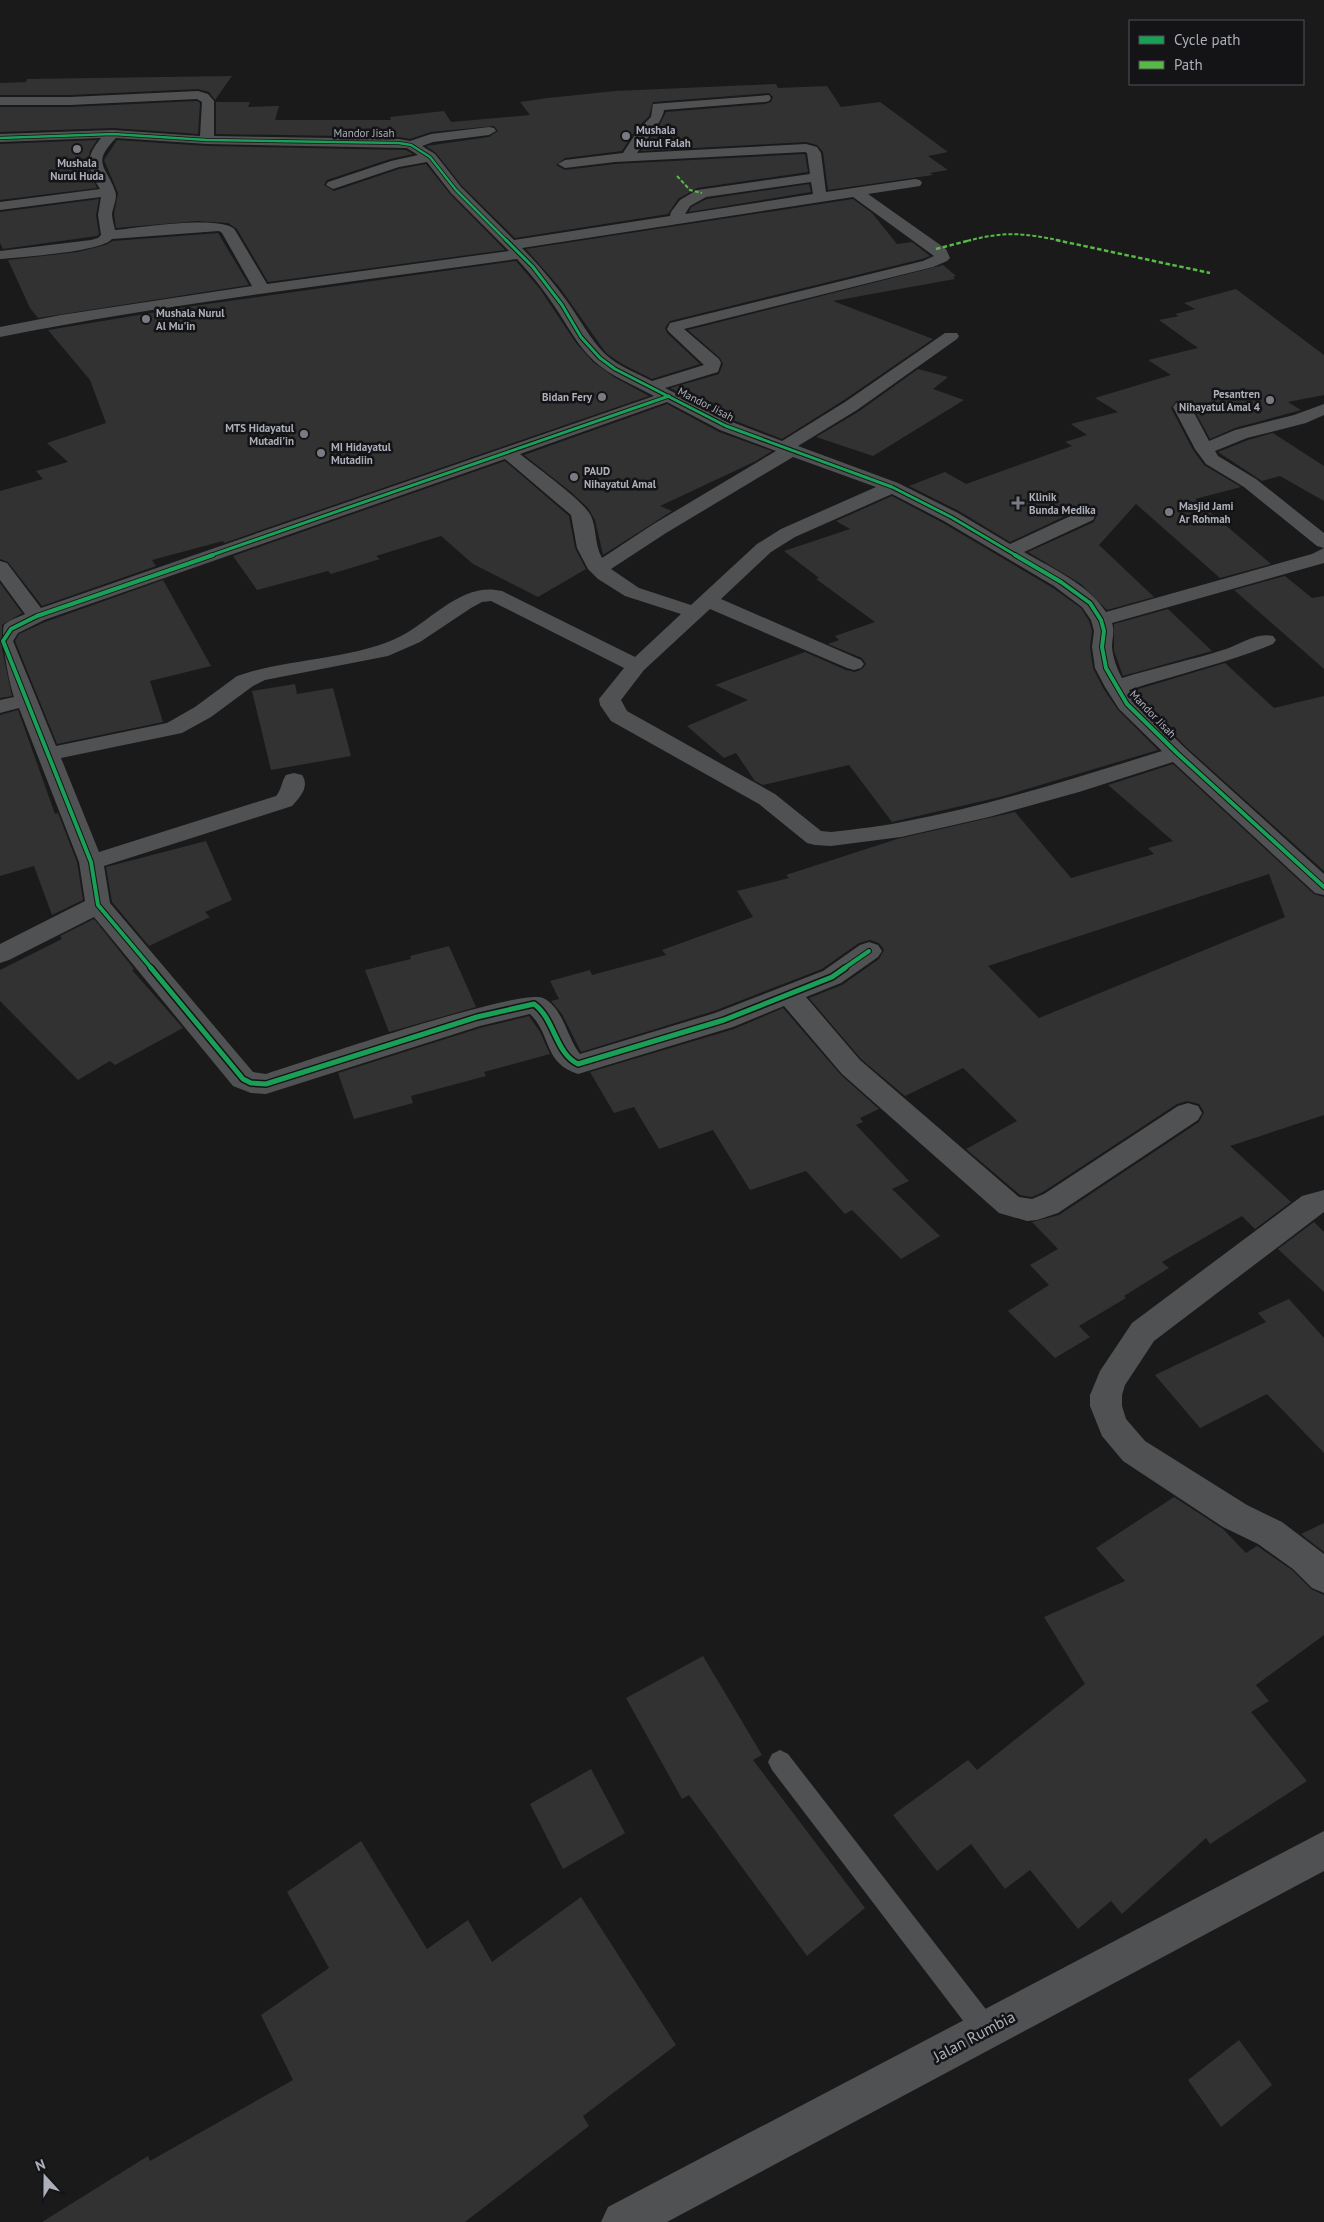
<svg xmlns="http://www.w3.org/2000/svg" width="1324" height="2222" font-family="'PT Sans',sans-serif">
<rect width="100%" height="100%" fill="#1a1a1a"/>
<g fill="#323232" fill-rule="evenodd">
<polygon points="232,76 215,100 209,92 198,89 70,95 0,95 0,83 26,82 27,79"/>
<polygon points="776,84 778,88 827,86 841,107 880,102 948,152 928,156 948,170 930,173 933,175 828,190 823,152 817,145 806,142 641,151 659,126 666,112 765,104 771,102 773,97 769,93 653,102 649,116 636,129 622,151 565,158 556,165 565,170 615,164 805,154 808,172 697,188 678,199 668,214 515,238 462,186 436,153 426,146 489,137 498,131 494,126 431,132 410,139 399,137 216,134 216,102 250,102 248,107 279,106 275,120 391,120 390,117 444,111 451,122 530,115 520,102 548,98 615,91"/>
<polygon points="197,101 200,103 198,134 113,128 0,132 0,107 70,107"/>
<polygon points="97,140 90,151 87,163 91,175 97,188 0,200 0,144"/>
<polygon points="117,140 207,146 406,150 413,154 390,159 327,180 324,185 334,191 399,169 426,164 450,194 505,250 268,282 237,229 228,223 198,221 116,228 114,214 118,193 104,160"/>
<polygon points="809,184 811,192 689,212 691,207 707,199"/>
<polygon points="99,199 96,215 99,234 97,236 3,249 0,243 0,212"/>
<polygon points="853,199 872,213 897,244 912,242 930,256 922,259 670,321 665,328 667,333 700,364 652,379 622,364 606,353 560,288 526,249"/>
<polygon points="218,233 249,285 38,318 30,308 8,260 78,252 105,245 113,241"/>
<polygon points="516,261 540,289 576,343 593,362 614,377 649,396 224,543 223,541 152,560 156,566 42,606 8,562 0,559 0,491 43,479 36,471 68,462 47,443 106,423 90,380 48,330 193,306"/>
<polygon points="943,265 956,276 953,277 955,279 833,301 933,339 844,400 782,439 733,420 670,388 719,374 723,364 720,358 688,330"/>
<polygon points="1236,289 1324,355 1324,395 1288,402 1301,410 1235,428 1210,439 1190,402 1176,401 1171,408 1193,450 1204,465 1241,487 1195,499 1271,564 1220,578 1136,504 1099,545 1154,597 1107,610 1081,584 1028,552 1094,522 1097,515 1094,510 1085,508 1078,510 1010,542 959,511 909,486 945,472 966,484 1072,446 1065,442 1087,435 1071,424 1118,412 1095,398 1171,375 1148,360 1198,348 1159,320 1179,316 1175,314 1195,309 1184,303"/>
<polygon points="918,369 948,377 933,389 964,400 873,456 816,437 858,412"/>
<polygon points="667,404 719,432 772,451 756,461 660,506 672,511 603,555 595,520 588,508 571,492 524,455"/>
<polygon points="1273,433 1324,466 1324,501 1280,476 1262,481 1218,452 1248,440"/>
<polygon points="505,461 569,516 575,548 586,569 538,597 473,564 441,536 376,556 380,559 331,574 328,571 257,590 233,556"/>
<polygon points="892,496 943,523 1053,588 1081,608 1089,621 1092,631 1090,647 1093,668 1103,688 1118,710 1158,750 1000,797 892,822 849,765 763,785 755,781 736,753 724,758 687,726 748,700 715,685 805,652 846,670 855,672 862,669 866,664 862,658 828,644 839,640 835,636 875,622 816,579 819,578 784,551 850,529 836,521"/>
<polygon points="1285,576 1312,598 1324,596 1324,669 1234,590"/>
<polygon points="163,580 211,666 150,681 163,722 57,744 15,641 19,634 45,622"/>
<polygon points="0,583 22,613 2,625 2,649 12,696 0,698"/>
<polygon points="1168,609 1212,651 1123,676 1114,651 1114,624"/>
<polygon points="1225,663 1274,708 1324,696 1324,871 1186,747 1132,691"/>
<polygon points="295,684 297,694 333,688 351,756 271,770 252,691"/>
<polygon points="18,710 55,814 58,813 77,862 83,900 52,915 34,866 0,876 0,715"/>
<path d="M1173 764 1314 894 1324 897V1115L1230 1146 1291 1202 1255 1229 1242 1216 1162 1262 1169 1268 1124 1296 1126 1298 1079 1326 1090 1337 1055 1358 1008 1311 1049 1285 1030 1265 1058 1249 1032 1222 1059 1215 1199 1122 1204 1112 1199 1104 1187 1101 1177 1104 1043 1192 1032 1197 1020 1195 966 1149 1017 1121 963 1068 905 1096 861 1059 809 998 842 985 879 959 884 950 879 943 870 940 859 943 822 969 714 1011 581 1052 562 1014 551 1001 559 999 550 981 590 970 592 975 666 955 662 950 753 917 737 891 789 878 786 875 897 839 1015 812 1071 878 1154 854 1148 848 1173 841 1108 785ZM1269 874 1285 917 1039 1018 988 966Z"/>
<polygon points="206,841 232,900 205,912 210,917 149,946 112,902 106,867"/>
<polygon points="94,919 134,969 132,970 183,1028 115,1065 110,1061 78,1080 0,1001 0,970 62,939 60,936"/>
<polygon points="449,946 476,1007 389,1032 365,970 411,959 410,956"/>
<polygon points="783,1008 841,1075 879,1109 860,1118 863,1122 856,1125 909,1181 892,1189 940,1236 901,1259 852,1210 845,1214 806,1171 750,1190 713,1130 659,1149 634,1107 614,1113 590,1072 734,1029"/>
<polygon points="529,1016 540,1032 550,1054 484,1072 486,1076 411,1096 413,1103 354,1119 338,1073 480,1028"/>
<polygon points="1314,1222 1324,1232 1324,1292 1278,1249"/>
<polygon points="1289,1299 1324,1338 1324,1453 1267,1394 1200,1428 1155,1375 1266,1322 1258,1313"/>
<polygon points="1174,1497 1223,1529 1246,1553 1257,1546 1292,1570 1311,1589 1324,1595 1324,1635 1256,1685 1269,1701 1251,1712 1307,1781 1210,1844 1206,1838 1122,1914 1111,1901 1078,1929 1030,1870 1005,1889 971,1844 937,1871 893,1815 968,1760 977,1770 1085,1684 1044,1617 1125,1581 1096,1548"/>
<polygon points="1324,1523 1324,1552 1301,1534"/>
<polygon points="703,1656 762,1755 753,1760 865,1908 807,1956 689,1795 682,1799 626,1698"/>
<polygon points="591,1769 625,1833 563,1869 530,1804"/>
<polygon points="361,1841 427,1949 468,1920 492,1962 581,1897 676,2045 583,2116 589,2126 465,2222 42,2222 148,2156 150,2161 293,2080 261,2015 329,1968 287,1892"/>
<polygon points="1239,2040 1272,2085 1221,2127 1188,2080"/>
</g>
<g fill="none" stroke-linecap="round" stroke-linejoin="round">
<polygon fill="#505153" fill-rule="evenodd" points="780,1750 788,1754 995,2021 999,2030 995,2039 986,2043 977,2039 772,1770 768,1762 772,1754"/>
<g fill="#505153" fill-rule="evenodd">
<path d="M198 91 208 94 214 101V136L399 139 410 141 431 134 489 127 494 128 496 131 489 135 433 142 422 146 435 154 461 187 514 240 670 216 671 212 680 200 697 190 810 174 807 153 805 152 615 162 565 168 558 164 565 160 623 153 638 130 651 117 653 104 769 95 771 98 769 101 765 102 664 110C663 121 645 141 637 153L806 144 817 147 821 153 826 192 915 179 920 180 922 183 920 186 868 194 946 249 950 258 947 261 933 267 684 329 719 359 721 363 718 372 665 388 732 422 782 441 845 402 945 333H957L959 336 957 339 857 410 798 446 898 483 958 513 1010 544 1079 512 1086 510 1093 512 1095 516 1093 520 1024 552C1053 569 1088 584 1106 612L1312 554 1324 548V563L1112 623C1115 632 1112 638 1112 647 1113 658 1117 669 1122 678 1157 667 1192 660 1226 649 1241 644 1257 632 1273 636L1276 640 1273 644C1227 663 1177 674 1129 690L1136 700 1185 748 1324 874V895L1315 893 1173 762 1079 792 989 817 901 837 831 846 815 845 807 843 759 804 611 721 600 705 599 699 624 668 491 601 482 602 471 608 420 642 388 656 265 680 253 686 211 717 182 733 61 758 99 852 276 796C282 789 281 782 286 775L294 773 302 775C310 787 300 797 292 806L104 866 110 903 253 1072 266 1074C303 1062 521 987 543 998 563 1007 567 1038 580 1054L715 1013 823 971 860 945 869 942 878 945 882 951 878 957 841 983 806 997 860 1060 1019 1197 1032 1199 1044 1194 1178 1106 1188 1103 1198 1106 1202 1113 1198 1120 1058 1213 1037 1220 1027 1221 999 1213 842 1074 784 1006 733 1027 578 1074C543 1063 552 1035 530 1014L480 1026 266 1094 251 1093 233 1086 94 917 9 960 0 963V944L85 901 79 862 19 708 0 713V700L14 697C9 682 0 637 4 625 9 620 19 617 25 614L0 580V561L7 563 41 608 654 396C634 385 610 376 594 361 577 345 568 326 555 307 544 290 531 274 517 259 344 283 171 303 0 337V327L61 315 252 286 222 233 219 231 112 239C101 252 21 257 0 259V251L91 240 98 238 101 235 98 215 101 197 0 210V202L100 189C87 167 84 159 101 138L0 142V134L113 130 200 136 202 102 197 99 70 105H0V97H70ZM116 138 207 144 407 148 418 155 391 161 328 182 326 185 333 189 399 167 427 162 451 193 509 251 267 284 235 230C224 214 136 228 115 230 114 225 112 219 112 214 113 207 118 197 115 191 106 165 91 164 116 138ZM811 182 813 194 685 214 690 206 706 197ZM853 197 934 256 923 261 670 323 667 329 669 332 704 365 652 381C636 373 618 366 605 354 590 339 581 321 569 304 555 284 539 265 522 248ZM667 402 720 430 776 451 652 525 602 558C594 543 597 529 591 516 584 501 536 467 520 454ZM793 457 876 487 781 529 757 544 691 605 639 588 611 569 666 533ZM505 459 571 515 577 548 588 569 598 579 625 596 681 614 635 657 502 591C463 581 432 620 401 636 361 657 297 659 253 671L237 676 195 707 167 723 56 746 13 641 18 633 44 620ZM892 494 944 521 1054 586 1082 607 1091 620 1094 631 1092 647 1095 668 1105 687 1119 709 1162 751C1076 778 991 805 902 822 879 827 855 829 831 832L821 831 775 794 627 711 621 700 644 670 710 609 847 668 854 670 861 668 864 664 861 660 721 599 771 552 795 537Z"/>
<polygon points="1182,402 1188,403 1191,407 1209,441 1235,430 1294,415 1324,404 1324,415 1306,423 1247,438 1215,451 1218,456 1256,479 1324,533 1324,548 1317,546 1244,487 1206,464 1195,449 1173,407 1176,403"/>
<polygon points="1324,1190 1324,1212 1154,1341 1125,1385 1122,1395 1122,1406 1126,1419 1145,1441 1247,1505 1282,1522 1324,1554 1324,1593 1312,1588 1293,1569 1258,1544 1223,1527 1123,1461 1102,1436 1090,1406 1090,1395 1100,1371 1132,1323 1302,1196"/>
<polygon points="1324,1831 1324,1871 667,2222 601,2222 608,2207"/>
</g>
<g stroke="#58b947" stroke-width="2" stroke-dasharray="4 2" stroke-linecap="butt">
<polyline points="677,176 690,190 702,193"/>
<path d="M967 241C1005 231 1024 233 1062 241"/>
</g>
<g stroke="#58b947" stroke-width="2.5" stroke-dasharray="4.5 2.5" stroke-linecap="butt">
<polyline points="1056,240 1210,273"/>
<polyline points="936,249 971,240"/>
</g>
<defs>
<polyline id="cycleway-far3" points="0,138 113,134 207,140 399,143 411,145 430,157 456,190 507,241"/>
<g id="cycleway-far2">
<polyline points="506,240 533,267 562,305 581,337 600,358 615,369 726,426 892,487 951,517 1017,556"/>
<polyline points="209,556 669,396"/>
</g>
<g id="cycleway-far1">
<polyline points="1015,555 1061,582 1090,603 1101,620 1104,631 1102,647 1106,668 1127,704 1177,753 1324,887"/>
<polyline points="152,969 98,905 91,862 3,641 11,629 37,616 213,555"/>
<polyline points="843,969 869,951"/>
</g>
<path id="cycleway" d="M151 968 243 1079 251 1083 266 1084 477 1017 534 1004C555 1019 555 1053 578 1064L724 1020 832 977 845 968"/>
</defs>
<use href="#cycleway-far3" stroke="#141416" stroke-width="4"/>
<use href="#cycleway-far2" stroke="#141416" stroke-width="5"/>
<use href="#cycleway-far1" stroke="#141416" stroke-width="6"/>
<use href="#cycleway" stroke="#141416" stroke-width="8"/>
<use href="#cycleway-far3" stroke="#1a9f57" stroke-width="2.5"/>
<use href="#cycleway-far2" stroke="#1a9f57" stroke-width="3"/>
<use href="#cycleway-far1" stroke="#1a9f57" stroke-width="4"/>
<use href="#cycleway" stroke="#1a9f57" stroke-width="5"/>
</g>
<g fill="#797b82" stroke="#141416" stroke-width="2">
<circle cx="626" cy="136" r="5"/>
<circle cx="77" cy="149" r="5"/>
<circle cx="146" cy="319" r="5"/>
<circle cx="602" cy="397" r="5"/>
<circle cx="1270" cy="400" r="5"/>
<circle cx="304" cy="434" r="5"/>
<circle cx="321" cy="453" r="5"/>
<circle cx="574" cy="477" r="5"/>
<path d="M1015.5 495.5h5v5h5v5h-5v5h-5v-5h-5v-5h5z"/>
<circle cx="1169" cy="512" r="5"/>
</g>
<g text-anchor="middle" dominant-baseline="central" stroke-width="5" stroke-linejoin="round" paint-order="stroke">
<g font-size="11" font-weight="bold" fill="#acafba" stroke="#141416" text-anchor="start">
<text x="636" y="130">Mushala<tspan x="636" dy="13">Nurul Falah</tspan></text>
<text x="77" y="163" text-anchor="middle">Mushala<tspan x="77" dy="13">Nurul Huda</tspan></text>
<text x="156" y="313">Mushala Nurul<tspan x="156" dy="13">Al Mu'in</tspan></text>
<text x="1260" y="394" text-anchor="end">Pesantren<tspan x="1260" dy="13">Nihayatul Amal 4</tspan></text>
<text x="592" y="397" text-anchor="end">Bidan Fery</text>
<text x="294" y="428" text-anchor="end">MTS Hidayatul<tspan x="294" dy="13">Mutadi'in</tspan></text>
<text x="331" y="447">MI Hidayatul<tspan x="331" dy="13">Mutadiin</tspan></text>
<text x="584" y="471">PAUD<tspan x="584" dy="13">Nihayatul Amal</tspan></text>
<text x="1029" y="497">Klinik<tspan x="1029" dy="13">Bunda Medika</tspan></text>
<text x="1179" y="506">Masjid Jami<tspan x="1179" dy="13">Ar Rohmah</tspan></text>
</g>
<g font-size="11" fill="#acafba" stroke="#141416">
<text x="364" y="133">Mandor Jisah</text>
<text transform="translate(706 404) rotate(27)">Mandor Jisah</text>
<text transform="translate(1153 714) rotate(46)">Mandor Jisah</text>
</g>
<g font-size="16" fill="#acafba" stroke="#141416">
<text transform="translate(974 2036) rotate(-28)">Jalan Rumbia</text>
</g>
</g>
<rect x="1129" y="20" width="175" height="65" fill="#141416" stroke="#515258"/>
<rect x="1139" y="36" width="25" height="8" fill="#1a9f57" stroke="#515258"/>
<text x="1174" y="45" font-size="15" fill="#acafba">Cycle path</text>
<rect x="1139" y="61" width="25" height="8" fill="#58b947" stroke="#515258"/>
<text x="1174" y="70" font-size="15" fill="#acafba">Path</text>
<g transform="translate(45 2177) rotate(339)" stroke="#141416" stroke-width="4" paint-order="stroke">
<path d="M0-4L9 19L0 12L-9 19Z" fill="#acafba"/>
<text y="-8" font-size="14" font-weight="bold" text-anchor="middle" fill="#acafba">N</text>
</g>
</svg>
